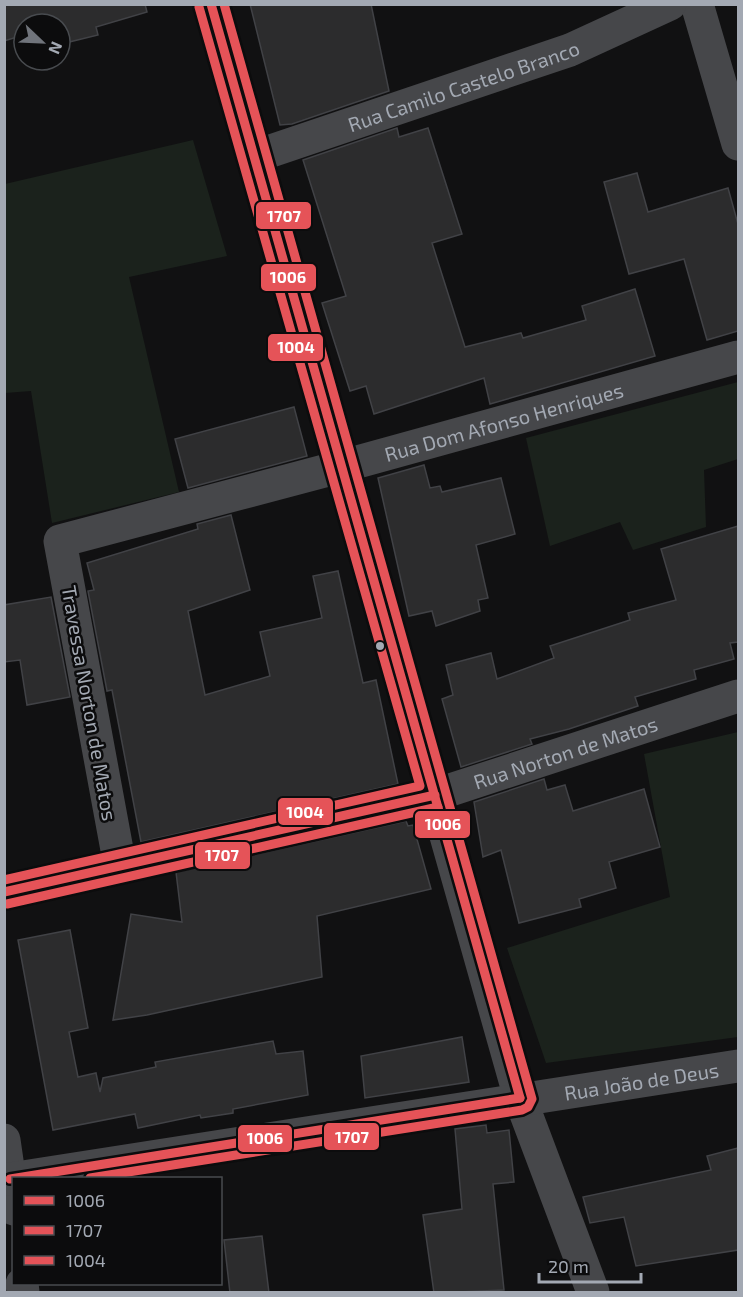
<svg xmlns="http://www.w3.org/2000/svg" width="743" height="1297" font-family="'Exo 2',sans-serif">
<rect width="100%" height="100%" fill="#111112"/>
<g fill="#1b221c">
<polygon points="193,140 227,256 129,277 179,492 52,523 31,391 5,393 5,184"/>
<polygon points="738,382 738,459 704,470 706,527 633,550 620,522 550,546 526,438"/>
<polygon points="738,732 738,1037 546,1063 507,948 670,897 644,754"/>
</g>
<g fill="#2c2c2d" stroke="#414246" stroke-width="1.5">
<polygon points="4,4 145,4 147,12 96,27 98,35 65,43 60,24 24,24 24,35 4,41"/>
<polygon points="250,4 371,4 389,91 292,124 280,125"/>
<polygon points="397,128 399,137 428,128 462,234 432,243 465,347 521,333 523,338 586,320 582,306 635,289 655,356 490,404 484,378 374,414 366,386 350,391 322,303 346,296 303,160"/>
<polygon points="637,173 648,212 728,188 738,224 738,331 707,340 684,259 629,274 604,182"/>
<polygon points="294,407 307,456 188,488 175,439"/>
<polygon points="424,465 430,488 440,486 442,492 501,478 515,534 476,545 488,598 478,600 480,611 436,626 432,611 409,616 378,478"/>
<polygon points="231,515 250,590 188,611 205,695 270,676 260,632 322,618 313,576 338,571 363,683 376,680 398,784 141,842 112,690 107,691 88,591 94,590 87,563 198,529 197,524"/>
<polygon points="738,526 738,642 730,643 734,659 694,670 696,679 635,697 638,706 569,729 530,739 532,744 461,767 442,699 453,695 446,665 491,653 497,679 554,658 550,646 630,620 628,613 676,600 661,549"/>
<polygon points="51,597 70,697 27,705 20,660 4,662 4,605"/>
<polygon points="544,779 547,790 565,785 573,811 644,789 660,847 609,862 616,888 579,899 581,907 519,923 501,850 483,857 474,802"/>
<polygon points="406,821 408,826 413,825 431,889 317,916 322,977 147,1015 113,1020 131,914 182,922 176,872"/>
<polygon points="70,930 88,1028 69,1032 78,1077 96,1073 100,1092 103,1078 156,1067 155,1062 273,1041 276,1054 303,1051 308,1095 233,1109 233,1113 201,1118 200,1115 138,1128 135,1114 53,1130 18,940"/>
<polygon points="462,1037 469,1082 365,1098 361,1056"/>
<polygon points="486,1125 487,1133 509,1130 514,1182 493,1184 504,1290 434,1293 423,1215 462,1209 455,1129"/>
<polygon points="738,1148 738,1250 636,1266 624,1217 590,1223 583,1197 711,1170 707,1156"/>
<polygon points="262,1236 269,1293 230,1293 224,1240"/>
</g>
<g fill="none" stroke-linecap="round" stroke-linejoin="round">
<g stroke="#46474a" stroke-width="33">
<polyline points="211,4 520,1098 593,1292"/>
<polyline points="697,4 738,144"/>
<path id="s1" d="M253 157 570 50 670 4"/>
<path id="s2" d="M120 866 60 541 343 466 738 357"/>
<path id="s3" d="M4 892 435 795 738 696"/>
<polyline points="4,1140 14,1209"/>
<path id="s4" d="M10 1179 738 1066"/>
<polyline points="22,1284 23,1292"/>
</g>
<defs>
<g id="bus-1">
<polyline points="211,4 520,1098"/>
<polyline points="4,892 435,795"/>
<polyline points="10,1179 520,1098"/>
</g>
<g id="bus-2">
<polyline points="7,904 438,807"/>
<polyline points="90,1178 522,1110 528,1107 532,1099 224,4"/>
</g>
<polyline id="bus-3" points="4,880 420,786 199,7"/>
</defs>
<use href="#bus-1" stroke="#0c0c0d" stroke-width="14"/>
<use href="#bus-2" stroke="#0c0c0d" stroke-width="14"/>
<use href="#bus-3" stroke="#0c0c0d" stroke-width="14"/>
<use href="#bus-1" stroke="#e55358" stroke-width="9"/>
<use href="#bus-2" stroke="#e55358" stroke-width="9"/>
<use href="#bus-3" stroke="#e55358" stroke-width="9"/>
</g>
<circle fill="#a3a9b3" stroke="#0c0c0d" stroke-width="2" cx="380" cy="646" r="5"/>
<g text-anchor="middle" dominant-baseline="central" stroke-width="5" stroke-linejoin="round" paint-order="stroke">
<g font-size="20" fill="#a3a9b3" stroke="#0c0c0d">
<text stroke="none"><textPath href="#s1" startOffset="222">Rua Camilo Castelo Branco</textPath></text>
<text stroke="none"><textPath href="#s2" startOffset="790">Rua Dom Afonso Henriques</textPath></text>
<text transform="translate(90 703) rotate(80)">Travessa Norton de Matos</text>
<text stroke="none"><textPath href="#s3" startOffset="579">Rua Norton de Matos</textPath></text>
<text stroke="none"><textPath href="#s4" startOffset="639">Rua João de Deus</textPath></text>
</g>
</g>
<g stroke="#0c0c0d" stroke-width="2">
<rect x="255" y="201" width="57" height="29" rx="6" fill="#e55358"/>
<rect x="260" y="263" width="57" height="29" rx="6" fill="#e55358"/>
<rect x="267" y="333" width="57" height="29" rx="6" fill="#e55358"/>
<rect x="277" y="797" width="57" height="29" rx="6" fill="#e55358"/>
<rect x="414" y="810" width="57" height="29" rx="6" fill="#e55358"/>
<rect x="194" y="841" width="57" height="29" rx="6" fill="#e55358"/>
<rect x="323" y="1122" width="57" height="29" rx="6" fill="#e55358"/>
<rect x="237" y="1124" width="56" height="29" rx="6" fill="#e55358"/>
</g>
<g font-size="16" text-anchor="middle" font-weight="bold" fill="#fff">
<text x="284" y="222">1707</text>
<text x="288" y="283">1006</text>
<text x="296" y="353">1004</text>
<text x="305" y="818">1004</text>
<text x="443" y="830">1006</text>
<text x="222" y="861">1707</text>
<text x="352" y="1143">1707</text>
<text x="265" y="1144">1006</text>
</g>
<rect width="743" height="1297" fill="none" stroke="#a3a9b3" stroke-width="12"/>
<rect x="12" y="1177" width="210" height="108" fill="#0c0c0d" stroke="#484b4f" stroke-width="1.5"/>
<rect x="24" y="1196" width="30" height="9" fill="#e55358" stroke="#484b4f" stroke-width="1.5"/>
<text x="66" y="1207" font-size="18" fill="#a3a9b3">1006</text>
<rect x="24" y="1226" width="30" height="9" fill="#e55358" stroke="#484b4f" stroke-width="1.5"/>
<text x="66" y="1237" font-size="18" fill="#a3a9b3">1707</text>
<rect x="24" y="1256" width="30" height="9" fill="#e55358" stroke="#484b4f" stroke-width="1.5"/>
<text x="66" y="1267" font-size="18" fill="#a3a9b3">1004</text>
<g transform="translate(42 42) rotate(113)"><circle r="28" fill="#0c0c0d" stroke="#484b4f" stroke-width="1.5"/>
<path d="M0-4.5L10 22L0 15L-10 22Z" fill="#70747b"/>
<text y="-9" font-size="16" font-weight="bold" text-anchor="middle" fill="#a3a9b3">N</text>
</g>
<path d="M539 1273v9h102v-9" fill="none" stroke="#a3a9b3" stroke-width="3"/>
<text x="548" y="1273" font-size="18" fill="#a3a9b3" stroke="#0c0c0d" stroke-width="4.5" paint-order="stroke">20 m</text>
</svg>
